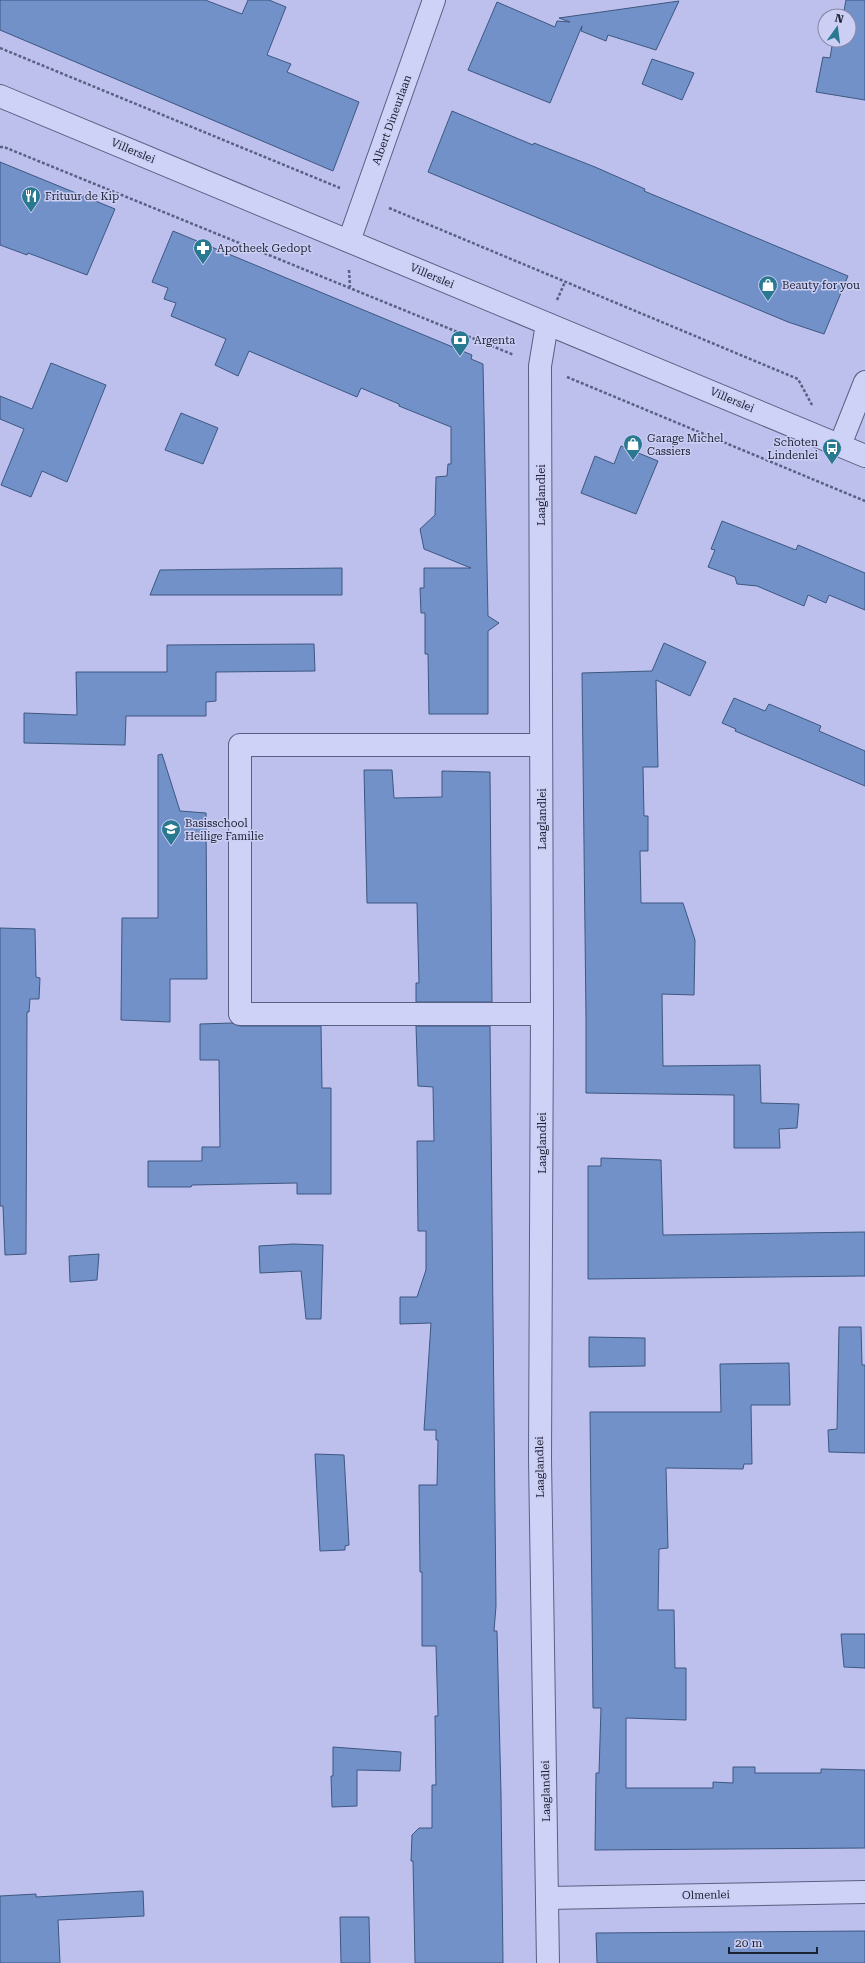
<svg xmlns="http://www.w3.org/2000/svg" width="865" height="1963" font-family="'Roboto Serif',serif">
<rect width="100%" height="100%" fill="#bdc0ec"/>
<g fill="#7391c9" stroke="#3d5781">
<polygon points="0,0 205,0 242,14 248,0 269,0 286,7 267,55 291,64 287,72 359,102 333,171 0,30"/>
<polygon points="846,0 865,0 865,100 816,92 823,57 830,58 833,40 849,40 849,16 843,16"/>
<polygon points="679,1 656,50 608,35 606,41 581,31 582,26 550,103 468,70 497,2 555,27 557,21 570,22 559,18"/>
<polygon points="652,59 694,73 682,100 642,84"/>
<polygon points="452,111 533,145 534,143 595,167 645,189 644,191 848,276 824,334 788,322 428,172"/>
<polygon points="0,162 115,209 87,275 28,253 27,255 0,245"/>
<polygon points="173,231 472,355 471,359 483,364 488,616 499,623 488,631 488,714 429,714 428,654 425,654 425,613 421,613 420,588 424,588 424,568 471,568 424,549 420,529 435,515 436,477 447,476 448,464 451,464 451,427 399,406 399,404 361,388 357,397 249,351 238,376 215,365 226,339 171,316 176,303 164,299 168,288 152,282"/>
<polygon points="51,363 106,385 67,482 42,471 31,497 1,485 24,429 0,419 0,396 32,409"/>
<polygon points="181,413 218,428 203,464 165,450"/>
<polygon points="621,446 658,461 636,514 581,493 595,456 614,464"/>
<polygon points="722,521 796,550 798,545 865,573 865,610 829,595 826,603 808,595 804,606 757,586 737,584 735,577 708,567 715,550 711,549"/>
<polygon points="342,568 342,595 150,595 160,570"/>
<polygon points="664,643 706,662 690,696 656,680 658,767 643,767 644,816 648,816 648,851 640,851 641,903 683,903 695,940 694,995 662,994 663,1066 760,1065 761,1103 799,1104 797,1128 779,1129 780,1148 734,1148 734,1095 586,1093 586,1018 582,673 652,671"/>
<polygon points="314,644 315,671 216,672 216,701 206,702 206,716 126,716 125,745 24,743 24,713 77,715 76,672 167,672 167,645"/>
<polygon points="734,698 765,711 769,704 821,726 819,731 865,751 865,786 735,731 736,729 722,723"/>
<polygon points="162,754 180,811 206,813 207,979 170,979 170,1022 121,1020 122,918 158,918 158,755"/>
<polygon points="364,770 392,770 394,798 442,797 442,771 490,772 492,1002 416,1002 416,983 419,983 417,903 367,903"/>
<polygon points="0,928 35,929 36,977 40,978 39,999 30,999 29,1012 27,1012 26,1254 5,1255 3,1206 0,1206"/>
<polygon points="232,1023 240,1026 321,1026 322,1088 331,1088 331,1194 297,1194 297,1183 192,1185 191,1187 148,1187 148,1161 202,1161 202,1147 220,1147 219,1060 200,1060 200,1024"/>
<polygon points="416,1026 490,1026 496,1606 494,1631 497,1631 501,1794 503,1963 415,1963 413,1861 411,1861 412,1835 419,1828 432,1828 432,1785 436,1785 435,1716 438,1716 436,1646 422,1646 422,1572 420,1572 419,1485 437,1485 438,1440 436,1440 436,1430 424,1430 431,1323 400,1324 400,1297 417,1297 426,1270 426,1231 418,1231 417,1141 434,1141 433,1087 418,1086"/>
<polygon points="601,1158 661,1160 663,1235 865,1232 865,1276 588,1279 588,1166 601,1166"/>
<polygon points="293,1244 323,1245 321,1319 306,1319 301,1271 260,1273 259,1246"/>
<polygon points="99,1254 97,1280 70,1282 69,1256"/>
<polygon points="839,1327 861,1327 862,1365 865,1365 865,1453 829,1452 828,1430 837,1429"/>
<polygon points="589,1337 645,1338 645,1366 589,1367"/>
<polygon points="789,1363 790,1405 751,1405 752,1464 744,1464 743,1469 666,1468 668,1548 659,1549 658,1610 674,1610 675,1668 686,1668 686,1720 626,1718 626,1788 713,1788 713,1782 733,1783 733,1767 755,1767 755,1773 821,1773 821,1769 865,1770 865,1848 595,1850 596,1773 599,1773 601,1708 593,1708 590,1412 721,1412 720,1364"/>
<polygon points="315,1454 344,1455 349,1545 345,1546 345,1550 320,1551"/>
<polygon points="841,1634 865,1634 865,1668 844,1667"/>
<polygon points="333,1747 401,1752 400,1771 357,1770 357,1806 332,1807 331,1776 333,1776"/>
<polygon points="143,1891 144,1916 58,1920 60,1963 0,1963 0,1896 36,1894 36,1897"/>
<polygon points="340,1917 369,1917 370,1963 341,1963"/>
<polygon points="865,1931 865,1963 597,1963 596,1933"/>
</g>
<g fill="none" stroke-linecap="round" stroke-linejoin="round">
<defs>
<g id="minor">
<polyline points="0,96 865,456"/>
<polyline points="349,241 434,0"/>
<polyline points="547,324 540,366 542,1014 540,1459 548,1963"/>
<polyline points="840,445 865,382"/>
<polyline points="541,745 240,745 240,1014 542,1014"/>
<polyline points="548,1898 865,1892"/>
</g>
</defs>
<use href="#minor" stroke="#576183" stroke-width="24"/>
<g stroke="#576183" stroke-width="2.5" stroke-dasharray="3 2" stroke-linecap="butt">
<polyline points="0,48 340,188"/>
<polyline points="0,147 4,147 514,355"/>
<polyline points="389,208 798,379 812,405"/>
<polyline points="349,270 350,287"/>
<polyline points="557,300 565,282"/>
<polyline points="567,377 865,501"/>
</g>
<use href="#minor" stroke="#cfd2f7" stroke-width="22"/>
</g>
<defs>
<symbol id="restaurant-pin" viewBox="-11 -11 22 30"><path d="M0 17L-7.5 6A9.5 9.5 0 1 1 7.5 6Z" fill="#297990" stroke="#cccef4"/><path d="M-5-6h1v4h1v-4h1v4h1v-4h1v5L-1.5 .5V6h-2V.5L-5-1ZM5-6V6H3V1.5H1.5Q1.5-4 5-6Z" fill="#fff"/></symbol>
<symbol id="pharmacy-pin" viewBox="-11 -11 22 30"><path d="M0 17L-7.5 6A9.5 9.5 0 1 1 7.5 6Z" fill="#297990" stroke="#cccef4"/><path d="M-2-6h4v4h4v4h-4v4h-4v-4h-4v-4h4Z" fill="#fff"/></symbol>
<symbol id="shop-pin" viewBox="-11 -11 22 30"><path d="M0 17L-7.5 6A9.5 9.5 0 1 1 7.5 6Z" fill="#297990" stroke="#cccef4"/><path d="M-5-2.5h2.3a2.7 3.5 0 0 1 5.4 0H5L5.5 6h-11ZM-1.5-2.5h3a1.5 2.3 0 0 0-3 0Z" fill="#fff"/></symbol>
<symbol id="bank-pin" viewBox="-11 -11 22 30"><path d="M0 17L-7.5 6A9.5 9.5 0 1 1 7.5 6Z" fill="#297990" stroke="#cccef4"/><path d="M-6-4H6V4H-6ZM0-2.3a2.3 2.3 0 1 0 0 4.6a2.3 2.3 0 1 0 0-4.6Z" fill="#fff"/></symbol>
<symbol id="bus-pin" viewBox="-11 -11 22 30"><path d="M0 17L-7.5 6A9.5 9.5 0 1 1 7.5 6Z" fill="#297990" stroke="#cccef4"/><path d="M-5-6H5V4H4V6H2V4H-2V6H-4V4H-5ZM-3.5-4V0h7V-4ZM-3.5 1.2v1.5H-2V1.2ZM2 1.2v1.5H3.5V1.2Z" fill="#fff"/></symbol>
<symbol id="school-pin" viewBox="-11 -11 22 30"><path d="M0 17L-7.5 6A9.5 9.5 0 1 1 7.5 6Z" fill="#297990" stroke="#cccef4"/><path d="M0-5L7-2L0 1L-7-2ZM-4 1L0 2.5L4 1V4Q0 6-4 4Z" fill="#fff"/></symbol>
</defs>
<g fill-rule="evenodd">
<use href="#restaurant-pin" x="20" y="185" width="22" height="30"/>
<use href="#pharmacy-pin" x="192" y="237" width="22" height="30"/>
<use href="#shop-pin" x="757" y="274" width="22" height="30"/>
<use href="#bank-pin" x="449" y="329" width="22" height="30"/>
<use href="#shop-pin" x="622" y="433" width="22" height="30"/>
<use href="#bus-pin" x="821" y="437" width="22" height="30"/>
<use href="#school-pin" x="160" y="818" width="22" height="30"/>
</g>
<g text-anchor="middle" dominant-baseline="central" stroke-width="3" stroke-linejoin="round" paint-order="stroke">
<g font-size="11" fill="#1b2233" stroke="#cccef4">
<text transform="translate(392 120) rotate(-70)">Albert Dineurlaan</text>
<text transform="translate(133 151) rotate(23)">Villerslei</text>
<text transform="translate(432 276) rotate(23)">Villerslei</text>
<text transform="translate(732 400) rotate(23)">Villerslei</text>
<text transform="translate(541 495) rotate(-90)">Laaglandlei</text>
<text transform="translate(542 819) rotate(-90)">Laaglandlei</text>
<text transform="translate(542 1143) rotate(-90)">Laaglandlei</text>
<text transform="translate(540 1467) rotate(-91)">Laaglandlei</text>
<text transform="translate(546 1791) rotate(-91)">Laaglandlei</text>
<text transform="translate(706 1895) rotate(-1)">Olmenlei</text>
</g>
<g font-size="11" fill="#1b2233" stroke="#cccef4" text-anchor="start">
<text x="45" y="196">Frituur de Kip</text>
<text x="217" y="248">Apotheek Gedopt</text>
<text x="782" y="285">Beauty for you</text>
<text x="474" y="340">Argenta</text>
<text x="647" y="438">Garage Michel<tspan x="647" dy="13">Cassiers</tspan></text>
<text x="818" y="442" text-anchor="end">Schoten<tspan x="818" dy="13">Lindenlei</tspan></text>
<text x="185" y="823">Basisschool<tspan x="185" dy="13">Heilige Familie</tspan></text>
</g>
</g>
<g transform="translate(837 28) rotate(14)"><circle r="19" fill="#cccef4" stroke="#8589a7"/>
<path d="M0-3L7 15L0 10L-7 15Z" fill="#297990"/>
<text y="-6" font-size="11" font-weight="bold" text-anchor="middle" fill="#1b2233">N</text>
</g>
<path d="M729 1947v6h88v-6" fill="none" stroke="#1b2233" stroke-width="2"/>
<text x="735" y="1947" font-size="12" fill="#1b2233" stroke="#cccef4" stroke-width="3" paint-order="stroke">20 m</text>
</svg>
